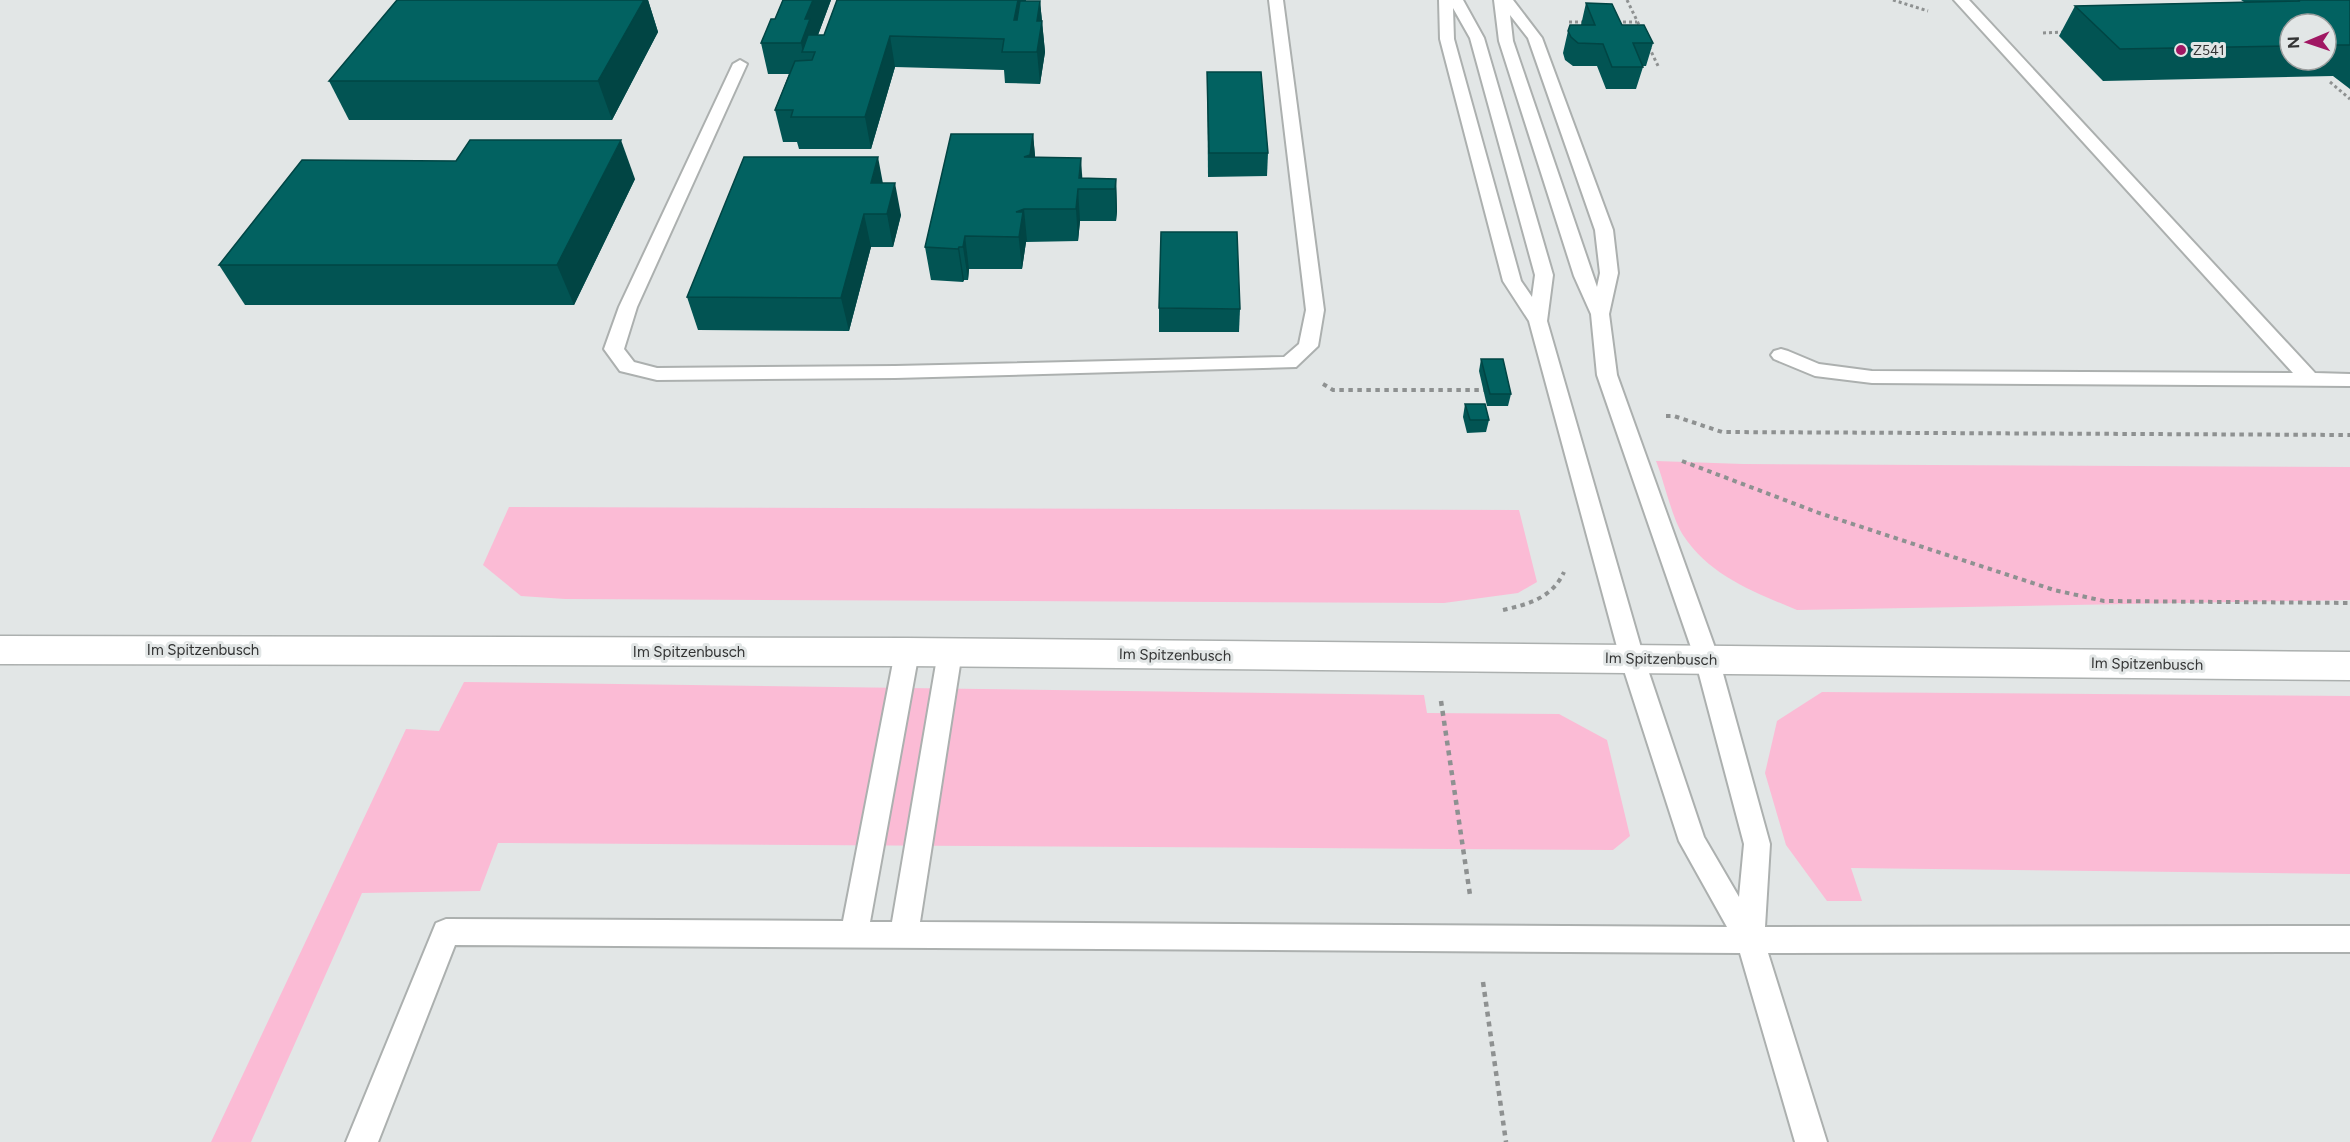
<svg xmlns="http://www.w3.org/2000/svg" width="2350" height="1142" font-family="Figtree,sans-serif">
<rect width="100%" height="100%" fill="#e2e6e6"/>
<g fill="#fbbbd5">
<path d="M1656 461 1743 464 2350 467V600L1797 610C1754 592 1710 576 1683 535 1672 518 1664 481 1656 461Z"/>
<polygon points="509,507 1519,510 1537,582 1518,593 1444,603 565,599 521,596 483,565"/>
<polygon points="464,682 1424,695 1427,713 1559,714 1607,740 1630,836 1613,850 498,843 480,891 362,893 251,1142 211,1142 406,729 439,731"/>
<polygon points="1822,692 2350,696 2350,874 1851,868 1862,901 1827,901 1786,845 1765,773 1777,721"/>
</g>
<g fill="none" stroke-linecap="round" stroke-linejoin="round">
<defs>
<g id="lane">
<polygon points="1269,0 1283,0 1324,310 1318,346 1296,367 895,378 657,380 620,371 604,349 619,307 733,64 740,60 747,64 637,307 624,349 634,362 657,368 895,366 1284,357 1299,344 1306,310"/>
<path d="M1439 0H1463L1484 38 1553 275 1547 321 1644 658 1704 837 1739 897 1744 844 1695 659 1597 375 1591 314 1574 276 1499 41 1494 0H1513L1542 38 1613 230 1618 273 1609 314 1617 375 1719 659 1770 844 1765 927 2350 926V952L1768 953 1827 1142H1795L1740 953 455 945 378 1142H346L436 923 446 919 843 921 895 652 899 645 907 643 915 645 919 652 870 922H892L938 652 942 645 950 643 958 645 962 652 920 922 1727 927 1679 841 1620 658 1529 321 1503 281 1440 39ZM1453 8 1470 38 1535 275 1532 297 1521 281 1454 39ZM1510 15 1528 38 1595 230 1600 273 1597 287 1513 41Z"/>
<polygon points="1954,0 1969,0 2315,373 2350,374 2350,386 1872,383 1815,376 1774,359 1771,355 1774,351 1781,349 1788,351 1819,364 1872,371 2293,373"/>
</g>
<polygon id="street" points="0,636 907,638 2350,652 2350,680 907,666 0,664"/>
</defs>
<use href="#lane" stroke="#acb0af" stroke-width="4"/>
<use href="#street" stroke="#acb0af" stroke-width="3"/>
<g stroke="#8e9191" stroke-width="3" stroke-dasharray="3 3" stroke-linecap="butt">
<polyline points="1627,0 1641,29"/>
<polyline points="1893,0 1928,11"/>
<polyline points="1569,22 1585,22"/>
<polyline points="1617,22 1637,22"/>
<polyline points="2043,33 2066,32"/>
<polyline points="1649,47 1659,68"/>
<polyline points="2330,82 2350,99"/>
</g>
<g stroke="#8e9191" stroke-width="4" stroke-dasharray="4.5 4.5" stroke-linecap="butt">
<polyline points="1323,384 1333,390 1488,390"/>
<polyline points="1666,416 1674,416 1722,432 2350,435"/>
<polyline points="1682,461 1819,513 2054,590 2104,601 2350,603"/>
<path d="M1503 610C1529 604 1552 598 1564 572"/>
</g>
<g stroke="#8e9191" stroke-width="4.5" stroke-dasharray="5 5" stroke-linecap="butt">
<polyline points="1441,701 1470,895"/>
<polyline points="1483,982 1506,1142"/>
</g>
<use href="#lane" fill="#fff" fill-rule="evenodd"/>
<use href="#street" fill="#fff" fill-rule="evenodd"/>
</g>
<g fill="#025453" fill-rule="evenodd">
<polygon points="397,0 648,0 658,32 612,120 349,120 329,81"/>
<polygon points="783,0 831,0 818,35 824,35 837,0 1026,0 1025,1 1040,1 1045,52 1040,84 1005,83 1004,70 895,67 871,149 799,149 797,142 783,142 775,110 789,74 768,74 761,43 775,19"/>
<path d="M2241 0H2350V89L2333 76 2103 81 2059 36 2075 6 2244 2ZM2290 24H2326V60H2290Z"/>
<polygon points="1586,3 1653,43 1646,66 1642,66 1643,67 1636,89 1606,89 1597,66 1573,66 1565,60 1563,53 1568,31 1581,25"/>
<polygon points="1207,72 1268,153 1267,176 1208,177"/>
<polygon points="1033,134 1035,157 1082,178 1116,179 1117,211 1116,221 1080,221 1078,241 1026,242 1022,269 969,269 968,280 964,280 963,282 931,280 925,247"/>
<polygon points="456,161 635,179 574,305 245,305 219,265"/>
<polygon points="883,183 901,215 893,247 871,247 849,331 698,330 687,297"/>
<polygon points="1159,308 1240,309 1239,332 1159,332"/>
<polygon points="1481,359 1511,394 1508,406 1487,406 1479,371"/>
<polygon points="1465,404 1489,420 1486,432 1467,433 1463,417"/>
</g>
<g fill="#014544">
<polygon points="644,0 648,0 658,32 612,120 598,81"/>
<polygon points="813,0 831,0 815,43 815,52 803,52 801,43 805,19"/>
<polygon points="1018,0 1026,0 1017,51 1014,20"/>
<polygon points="1040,1 1045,52 1040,84 1037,52 1037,21"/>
<polygon points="890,36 895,67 871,149 865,117"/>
<polygon points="1033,134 1036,166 1024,157"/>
<polygon points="621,140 635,179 574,305 557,265"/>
<polygon points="878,157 884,189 878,215 871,183"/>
<polygon points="1081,158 1083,189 1079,178"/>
<polygon points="1116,179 1117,211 1116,221 1115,189"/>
<polygon points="895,183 901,215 893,247 887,214"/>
<polygon points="1078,189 1080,221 1078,241 1076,209"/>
<polygon points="1024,209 1027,241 1026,242 1022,269 1016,212"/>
<polygon points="864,214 871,247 849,331 841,298"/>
<polygon points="965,236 969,269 968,280 963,247"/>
<polygon points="959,247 964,280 963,282 958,249"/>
</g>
<g fill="#026261" stroke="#014544" stroke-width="1.5">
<polygon points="397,0 644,0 598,81 329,81"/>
<polygon points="783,0 813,0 805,19 810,19 801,43 761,43 771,19 775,19"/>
<polygon points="837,0 1018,0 1014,20 1017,20 1020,1 1040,1 1037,21 1042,21 1037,52 1002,52 1004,39 890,36 865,117 791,117 793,110 775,110 795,61 812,60 815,52 802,52 808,35 824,35"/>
<polygon points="2298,0 2350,0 2350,45 2326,45 2326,24 2290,24 2290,46 2120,49 2075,6 2300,1"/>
<polygon points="1586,3 1612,4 1622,25 1644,25 1653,43 1633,43 1643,67 1612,67 1603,44 1578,43 1571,37 1568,31 1570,25 1595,25"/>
<polygon points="1207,72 1261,72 1268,153 1209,153"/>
<polygon points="951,134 1033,134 1030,155 1024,157 1081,158 1079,178 1116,179 1115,189 1078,189 1076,209 1024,209 1016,212 1023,212 1019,237 965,236 963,247 959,247 958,249 925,247"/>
<polygon points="470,140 621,140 557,265 219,265 302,160 456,161"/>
<polygon points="744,157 878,157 871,183 895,183 887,214 864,214 841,298 687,297"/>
<polygon points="1161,232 1237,232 1240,309 1159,308"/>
<polygon points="1481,359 1503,359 1511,394 1490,394"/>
<polygon points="1465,404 1485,404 1489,420 1470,420"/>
</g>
<circle fill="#a01763" stroke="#e2e6e6" stroke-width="2" cx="2181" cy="50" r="6"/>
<g text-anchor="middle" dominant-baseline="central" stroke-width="6" stroke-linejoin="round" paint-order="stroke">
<g font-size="14" fill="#323333" stroke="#e2e6e6" text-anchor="start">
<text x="2193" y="50">Z541</text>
</g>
<g font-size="15" fill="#323333" stroke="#e2e6e6">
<text x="203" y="650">Im Spitzenbusch</text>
<text x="689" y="652">Im Spitzenbusch</text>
<text transform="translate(1175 655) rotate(1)">Im Spitzenbusch</text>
<text transform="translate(1661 659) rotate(1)">Im Spitzenbusch</text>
<text transform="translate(2147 664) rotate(1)">Im Spitzenbusch</text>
</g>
</g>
<g transform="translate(2308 42) rotate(268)"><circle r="28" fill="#e2e6e6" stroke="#9c9e9e" stroke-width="1.5"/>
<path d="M0-4.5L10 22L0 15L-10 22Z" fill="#a01763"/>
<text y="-9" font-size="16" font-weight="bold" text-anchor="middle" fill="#323333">N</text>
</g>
</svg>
